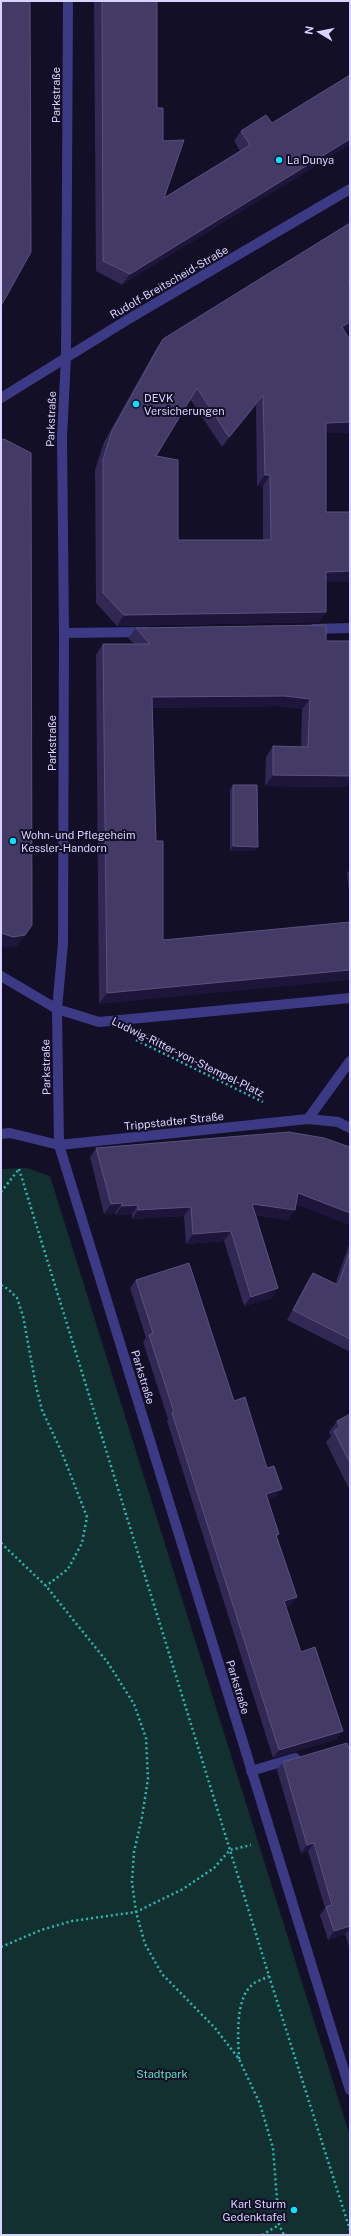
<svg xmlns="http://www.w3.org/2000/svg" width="351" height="2236" font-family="'Public Sans',sans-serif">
<rect width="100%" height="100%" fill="#130f26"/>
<polygon fill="#12302f" points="27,1168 50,1176 350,2136 350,2235 1,2235 1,1169"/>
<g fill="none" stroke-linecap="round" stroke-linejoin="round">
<g stroke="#2fb8b0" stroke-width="2.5" stroke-dasharray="2 3" stroke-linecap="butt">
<polyline points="136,1040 263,1102"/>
<polyline points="19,1169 269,1976 350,2230"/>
<polyline points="1,1192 19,1169"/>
<polyline points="1,1285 8,1289 17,1298 23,1316 36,1386 42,1410 62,1453 87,1517 82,1543 68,1569 46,1586"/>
<polyline points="1,1543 46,1586 108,1663 134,1704 146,1738 148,1779 142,1817 134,1852 132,1882 136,1912 145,1944 162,1974 215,2028 239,2059 260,2104 273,2148 279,2225 284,2235"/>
<polyline points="1,1947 41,1930 72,1921 136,1912 183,1889 214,1868 230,1850 251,1845"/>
<path d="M239 2059C238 2039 235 1999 252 1985 256 1981 264 1979 269 1976"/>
<polyline points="262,2235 279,2225"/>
</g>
<g stroke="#3d3a85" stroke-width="10">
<polyline points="68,1 66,357 62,437 64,633 63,943 57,1009 59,1145 350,2090"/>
<polyline points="314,629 350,628"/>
<polyline points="64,633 146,632"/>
<polyline points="1,976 57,1009 99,1022 350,998"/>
<polyline points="308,1119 350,1061"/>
<polyline points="1,1134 10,1133 59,1145 308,1119 338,1122 350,1128"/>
<polyline points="251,1771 295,1758"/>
</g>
<polyline stroke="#3d3a85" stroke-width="10" points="1,398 127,320 350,189"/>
</g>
<g fill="#312854" fill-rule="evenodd">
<polygon points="94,1 157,1 157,108 163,141 164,198 240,151 234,141 241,131 272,123 122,285 96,271"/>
<path d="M350 328 344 331 350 340V433H326V512L350 582H326V612L319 622 117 626 96 603 95 470 104 442 156 349 163 339ZM190 399 222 447 256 406 257 486H263V540H178L156 456Z"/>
<polygon points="136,628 326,641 346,787 265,786 266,757 273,746 301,747 302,709 278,706 152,708 156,841 163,940 99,1004 96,655 103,644 134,644 128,638"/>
<polygon points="233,785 254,851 230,851 230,790"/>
<polygon points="350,869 350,902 347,873"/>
<polygon points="289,1132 350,1225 296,1204 288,1220 256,1215 278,1288 272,1298 244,1306 224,1241 186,1244 184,1216 132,1219 132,1214 115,1215 115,1213 104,1214 90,1157 96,1148"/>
<polygon points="350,1242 350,1352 287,1320 307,1282 313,1273 335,1284"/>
<polygon points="136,1280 234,1401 276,1497 268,1499 279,1534 277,1537 297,1597 291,1605 286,1607 301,1652 337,1739 273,1758 167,1421 168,1419 143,1342 146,1338 130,1288"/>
<polygon points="350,1414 350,1486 348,1487 326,1442 331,1436 329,1432 337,1421"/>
<polygon points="350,1751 350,1950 345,1934 328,1940 320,1915 325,1908 308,1851 301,1853 277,1770 283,1762"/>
</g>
<g fill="#1d163a">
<polygon points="350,139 350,145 122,285 130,274"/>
<polygon points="350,322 350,328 334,338 342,327"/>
<polygon points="263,395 256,406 222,447 229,437"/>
<polygon points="350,422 350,433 319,433 326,423"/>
<polygon points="265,475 270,475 263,486 257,486"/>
<polygon points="350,571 350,582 319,582 326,572"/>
<polygon points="326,612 319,622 117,626 124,615"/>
<polygon points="285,696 310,699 302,709 278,706 145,708 152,697"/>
<polygon points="273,775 350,776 350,781 346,787 265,786"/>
<polygon points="233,846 258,847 254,851 230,851"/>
<polygon points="32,925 17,946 6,948 1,946 1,933"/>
<polygon points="350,970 350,980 99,1004 107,993"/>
<polygon points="298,1193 350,1213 350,1225 291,1202"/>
<polygon points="122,1203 115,1213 104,1214 111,1204"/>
<polygon points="252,1204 295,1210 288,1220 246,1213"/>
<polygon points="138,1205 132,1214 115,1215 122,1206"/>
<polygon points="191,1207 184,1216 132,1219 138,1210"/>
<polygon points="231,1231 224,1241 186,1244 193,1234"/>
<polygon points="278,1288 272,1298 244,1306 251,1297"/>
<polygon points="282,1489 276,1497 260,1502 266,1494"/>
<polygon points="297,1597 291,1605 279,1609 284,1601"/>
<polygon points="343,1731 337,1739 273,1758 279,1750"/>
<polygon points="314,1843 308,1851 301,1853 307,1845"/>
<polygon points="350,1926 350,1928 345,1934 328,1940 334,1931"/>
</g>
<g fill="#433a66" stroke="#5a527e" fill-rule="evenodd">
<polygon points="1,1 30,1 31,252 1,306"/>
<polygon points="102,1 157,1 157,108 163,108 163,141 184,140 164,198 250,145 241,131 266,115 272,123 350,75 350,139 130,274 103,261"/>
<path d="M350 223V281L348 282 350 286V322L342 327 350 340V422L326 423V512H350V571L326 572V612L124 615 103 593V460L112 431 163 339ZM197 388 229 437 263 395 265 475H270L271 540H178V460L156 456Z"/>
<polygon points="4,439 31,453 32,925 25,935 13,937 1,933 1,440"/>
<polygon points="326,625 326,641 350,641 350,776 273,775 273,746 308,747 310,699 285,696 152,697 156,841 163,841 163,940 350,922 350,970 107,993 103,644 150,644 136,628"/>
<polygon points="233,785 257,785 258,847 233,846"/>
<polygon points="289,1132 324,1138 350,1147 350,1213 298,1193 295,1210 252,1204 278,1288 251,1297 231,1231 193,1234 191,1207 138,1210 138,1205 122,1206 122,1203 111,1204 96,1148"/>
<polygon points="350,1251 350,1339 293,1310 313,1273 338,1285"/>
<polygon points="189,1263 234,1401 245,1397 267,1468 274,1466 282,1489 266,1494 279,1534 276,1535 297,1597 284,1601 301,1652 315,1647 343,1731 279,1750 172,1413 174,1412 149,1335 153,1333 136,1280"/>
<polygon points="350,1414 350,1463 334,1431 340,1427 337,1421"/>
<polygon points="347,1743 350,1751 350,1926 334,1931 326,1907 332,1905 314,1843 307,1845 283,1762"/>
</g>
<g fill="#00e5ff" stroke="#130f26" stroke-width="1.5">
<circle cx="279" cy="160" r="4"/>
<circle cx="136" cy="404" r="4"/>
<circle cx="13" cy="841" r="4"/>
<circle cx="294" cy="2210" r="4"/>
</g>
<g text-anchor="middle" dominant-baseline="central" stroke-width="4" stroke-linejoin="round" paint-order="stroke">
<g font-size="11" fill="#d9d4ff" stroke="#130f26">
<text transform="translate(56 95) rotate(-90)">Parkstraße</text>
<text transform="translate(169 282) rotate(-30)">Rudolf-Breitscheid-Straße</text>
<text transform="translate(51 419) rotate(-88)">Parkstraße</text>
<text transform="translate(52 743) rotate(-90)">Parkstraße</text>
<text transform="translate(188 1057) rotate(26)">Ludwig-Ritter-von-Stempel-Platz</text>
<text transform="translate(46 1067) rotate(-91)">Parkstraße</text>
<text transform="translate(174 1121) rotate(-6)">Trippstadter Straße</text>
<text transform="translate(143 1377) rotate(73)">Parkstraße</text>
<text transform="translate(238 1687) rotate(73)">Parkstraße</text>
</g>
<g font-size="11" fill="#d9d4ff" stroke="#130f26" text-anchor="start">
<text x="287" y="160">La Dunya</text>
<text x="144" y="398">DEVK<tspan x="144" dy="13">Versicherungen</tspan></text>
<text x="21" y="835">Wohn- und Pflegeheim<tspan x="21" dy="13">Kessler-Handorn</tspan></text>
<text x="286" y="2204" text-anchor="end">Karl Sturm<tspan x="286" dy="13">Gedenktafel</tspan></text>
</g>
<g font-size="11" fill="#5fe0c0" stroke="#130f26">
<text x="162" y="2074">Stadtpark</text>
</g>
</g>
<rect width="351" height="2236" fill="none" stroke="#d9d4ff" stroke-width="4"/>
<g transform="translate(319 32) rotate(280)" stroke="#130f26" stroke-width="3" paint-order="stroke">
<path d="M0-3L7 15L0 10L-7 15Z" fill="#d9d4ff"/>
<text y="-6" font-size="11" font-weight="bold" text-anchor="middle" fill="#d9d4ff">N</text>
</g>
</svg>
